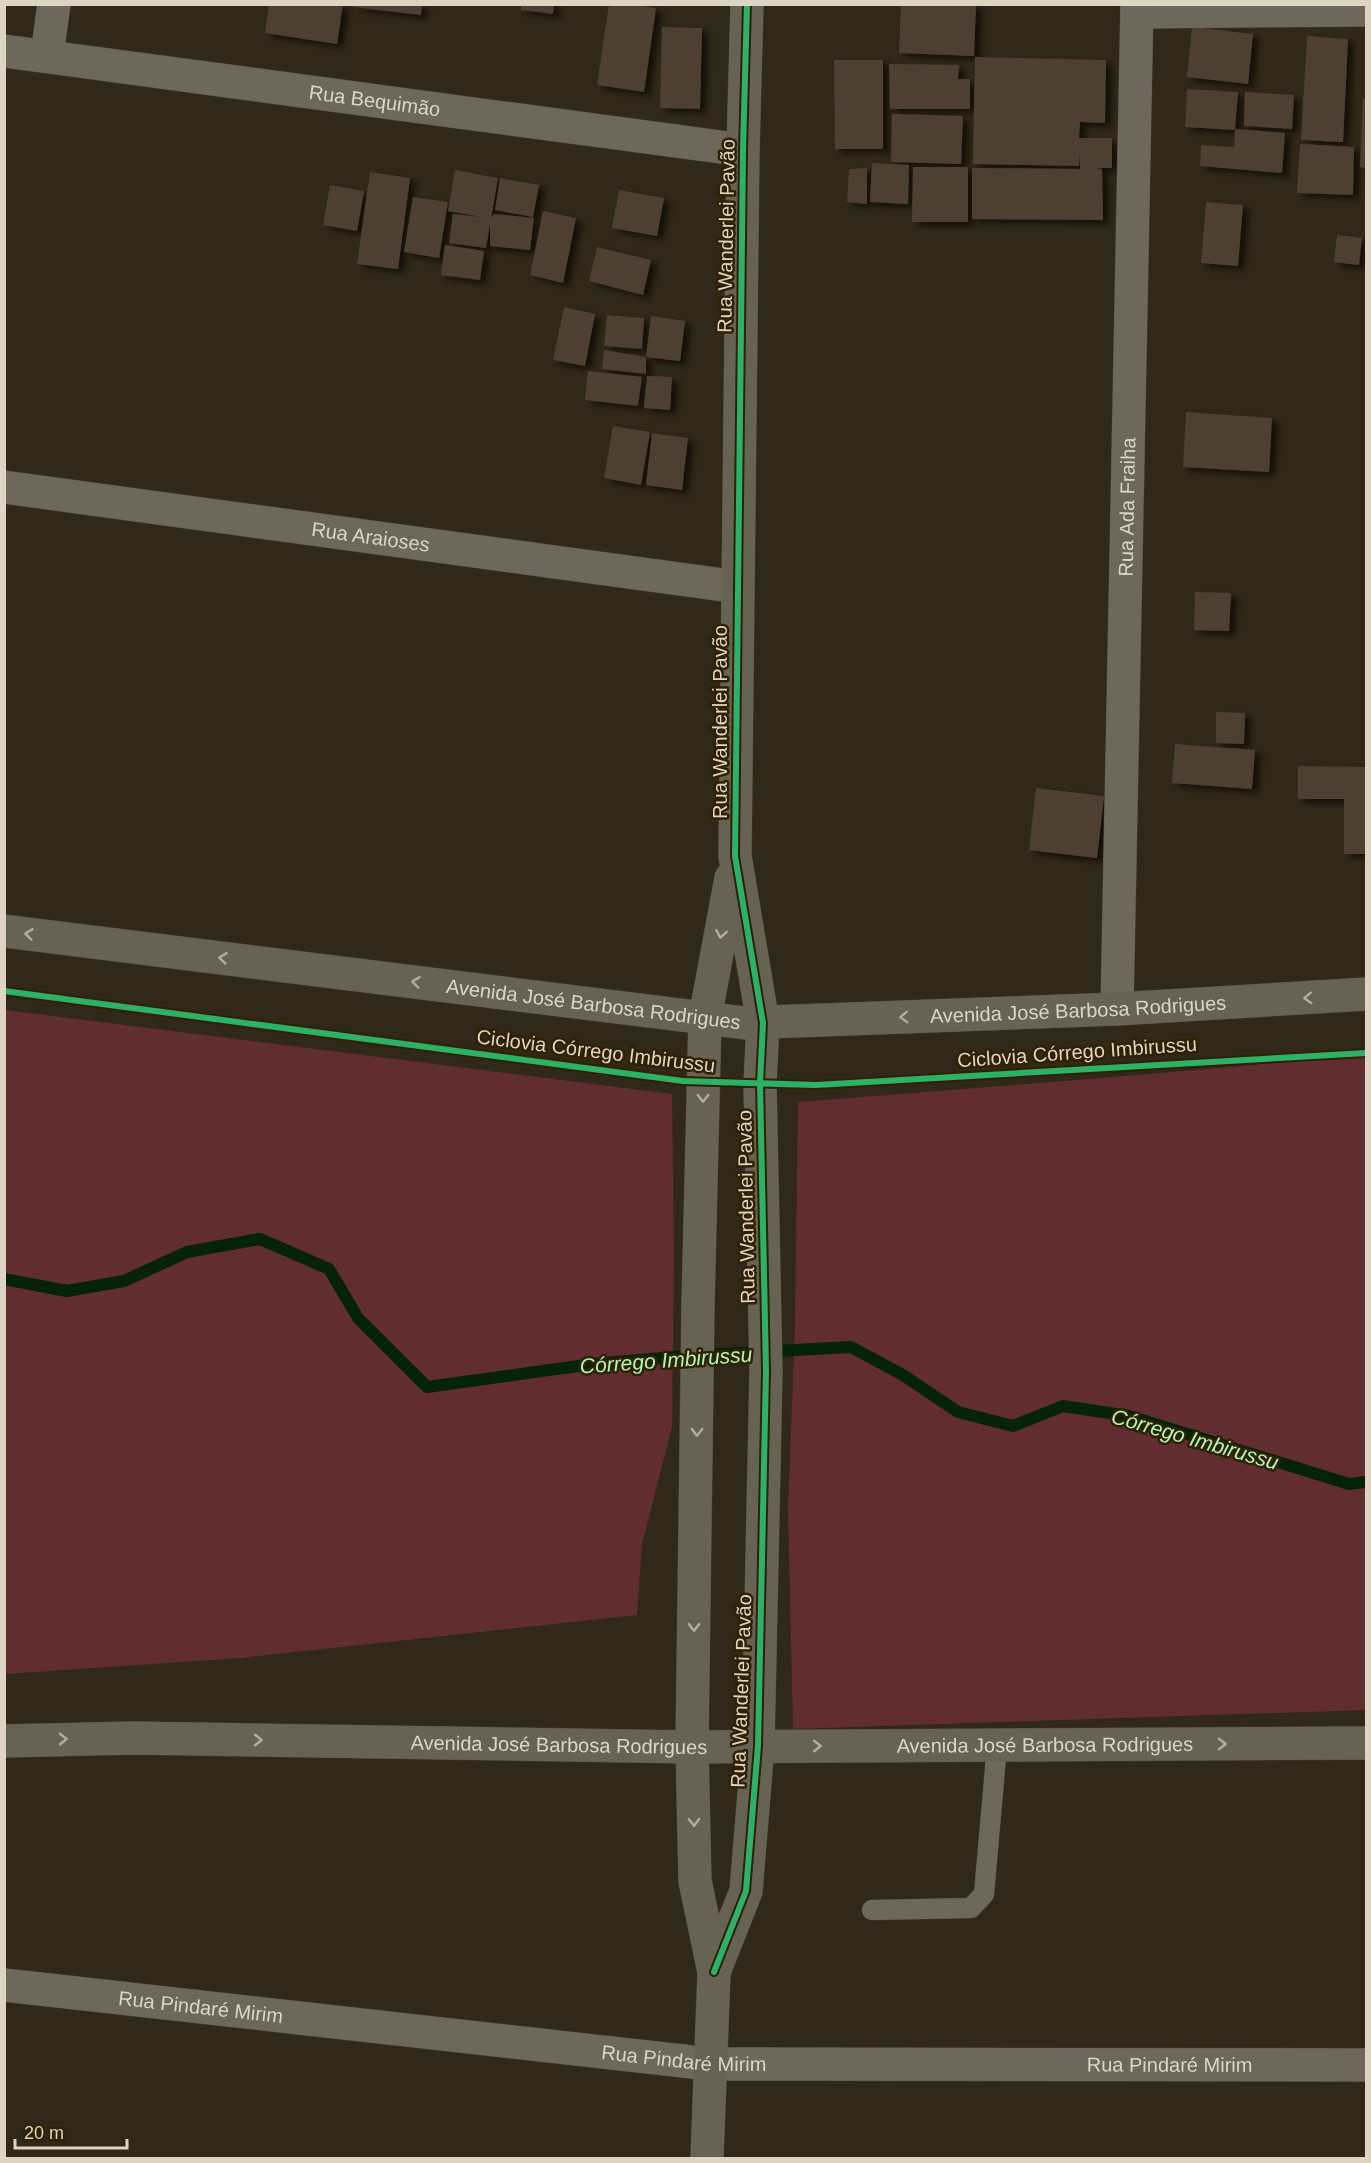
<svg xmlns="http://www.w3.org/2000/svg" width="1371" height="2163" font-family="Helvetica,sans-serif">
<defs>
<filter id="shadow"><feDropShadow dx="6" dy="4" stdDeviation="3" flood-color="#0009"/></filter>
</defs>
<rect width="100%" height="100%" fill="#302818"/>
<g fill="#622d30">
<polygon points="5,1010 672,1094 674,1256 672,1427 642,1544 637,1615 241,1658 5,1674"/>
<polygon points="1366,1055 1366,1710 793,1729 788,1510 795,1324 798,1102 1115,1077"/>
</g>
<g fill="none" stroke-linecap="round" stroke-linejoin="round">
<polyline stroke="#042307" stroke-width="12" points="4,1279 67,1291 124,1281 187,1252 260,1239 329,1269 358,1318 427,1387 593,1364 686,1356 851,1347 903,1375 958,1412 1013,1426 1063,1406 1129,1416 1349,1484 1366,1482"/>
</g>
<g fill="#4d3f32" filter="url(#shadow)">
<polygon points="269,4 343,4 337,44 265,33"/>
<polygon points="354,4 422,4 421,15 353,7"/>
<polygon points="521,4 554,4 553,14 521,10"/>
<polygon points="609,4 631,4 656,8 644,92 597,85"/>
<polygon points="901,4 976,4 974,56 899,53"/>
<polygon points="662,27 702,28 700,109 660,108"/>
<polygon points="1192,27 1253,34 1248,84 1187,77"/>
<polygon points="1307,36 1348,39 1343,142 1301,140"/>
<polygon points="975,57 1106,60 1105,123 1080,122 1079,138 1112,138 1112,168 1095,168 1102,169 1103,220 972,219 972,168 1080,169 1080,152 1079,166 973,164"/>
<polygon points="834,60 883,60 883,149 835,149"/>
<polygon points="889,64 959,65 958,79 970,79 970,109 890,109"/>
<polygon points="1187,89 1238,92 1235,129 1285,133 1282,173 1200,166 1201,145 1234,147 1235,130 1185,127"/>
<polygon points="1245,92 1294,95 1292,129 1244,126"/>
<polygon points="1363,99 1366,99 1366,168 1360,167"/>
<polygon points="892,114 963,116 961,164 891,162"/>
<polygon points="1300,144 1354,147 1353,195 1297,193"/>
<polygon points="872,163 909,165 908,204 870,202"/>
<polygon points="913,167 968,167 968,222 912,222"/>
<polygon points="867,168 867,204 847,202 849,169"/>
<polygon points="455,170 498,178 486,248 449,243 453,214 482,217 448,211"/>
<polygon points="370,172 410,178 398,269 357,264"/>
<polygon points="500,178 539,185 533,217 495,210"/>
<polygon points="330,185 364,191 357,231 323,225"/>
<polygon points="619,190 664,198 657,236 612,228"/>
<polygon points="413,197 448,202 439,258 404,252"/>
<polygon points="1206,202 1243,205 1238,266 1201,263"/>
<polygon points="543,211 576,218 563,283 530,275"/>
<polygon points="494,214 534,218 530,250 490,246 490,219"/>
<polygon points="1337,235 1362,238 1359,265 1334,262"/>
<polygon points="445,245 484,251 480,280 441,275"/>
<polygon points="597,247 651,260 643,295 589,281"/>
<polygon points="564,307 595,314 585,366 553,360"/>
<polygon points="607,315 644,318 642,349 604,346"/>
<polygon points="651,316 685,321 680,361 646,357"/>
<polygon points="604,350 646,357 646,374 602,369"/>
<polygon points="588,371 642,377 638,406 585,400"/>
<polygon points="647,376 672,377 670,410 644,408"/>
<polygon points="1186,412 1272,418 1269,472 1183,467"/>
<polygon points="613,426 650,432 641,485 604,478"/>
<polygon points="652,433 688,438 682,490 646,485"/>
<polygon points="1195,592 1231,593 1229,631 1194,630"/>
<polygon points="1216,712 1245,713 1244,744 1216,743"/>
<polygon points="1175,744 1255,750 1252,789 1172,783"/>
<polygon points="1298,766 1366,767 1366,854 1344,854 1344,799 1298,799"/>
<polygon points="1036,788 1104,796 1097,858 1029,850"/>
</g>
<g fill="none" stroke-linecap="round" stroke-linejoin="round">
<defs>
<polyline id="lane" points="872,1910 971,1908 984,1894 997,1746"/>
<g id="street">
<polyline points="1137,12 1366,10"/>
<path id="s1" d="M4 51 743 150"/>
<polyline points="47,55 54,4"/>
<path id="s2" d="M4 487 738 587"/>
<path id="s3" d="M1117 1009 1137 4"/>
<path id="s4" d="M4 1985 710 2064 1366 2065"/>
</g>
<g id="secondary">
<path id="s5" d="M4 931 745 1023 1117 1009 1366 994"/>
<path id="s6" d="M4 1741 134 1738 692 1747 1366 1743"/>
<polyline points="714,1972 746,1891 758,1746 766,1371 760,1083 763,1023 735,856 743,150 747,4"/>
<polyline points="707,2158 714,1972 695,1881 692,1747 698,1305 705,1018 731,878"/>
</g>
</defs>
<use href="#lane" stroke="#4b4438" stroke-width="21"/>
<use href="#street" stroke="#4b4438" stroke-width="34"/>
<use href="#secondary" stroke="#4b4438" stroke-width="34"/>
<use href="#lane" stroke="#6d675c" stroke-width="20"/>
<use href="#street" stroke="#6d675c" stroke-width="33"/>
<use href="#secondary" stroke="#676354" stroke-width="33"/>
<defs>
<g id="cycleway">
<polyline points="4,991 683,1081 816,1085 1366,1053"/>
<polyline points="714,1972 746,1891 758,1746 766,1371 760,1083 763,1023 735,856 743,150 747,4"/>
</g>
</defs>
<use href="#cycleway" stroke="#302103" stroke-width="10"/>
<use href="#cycleway" stroke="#2db169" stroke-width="6"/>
</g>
<defs><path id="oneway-chevron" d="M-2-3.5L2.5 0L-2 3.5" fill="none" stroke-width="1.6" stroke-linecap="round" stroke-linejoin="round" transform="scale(1.5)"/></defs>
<g stroke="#b4ac9d">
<use href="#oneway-chevron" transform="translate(29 934) rotate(-173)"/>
<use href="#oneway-chevron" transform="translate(721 934) rotate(100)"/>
<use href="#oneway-chevron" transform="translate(223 958) rotate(-173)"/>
<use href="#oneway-chevron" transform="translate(416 982) rotate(-173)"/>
<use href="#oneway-chevron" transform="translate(1308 998) rotate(177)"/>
<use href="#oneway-chevron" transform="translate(904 1017) rotate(178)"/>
<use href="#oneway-chevron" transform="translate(703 1098) rotate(91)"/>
<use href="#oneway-chevron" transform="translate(697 1432) rotate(91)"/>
<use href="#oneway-chevron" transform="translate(694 1627) rotate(91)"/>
<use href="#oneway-chevron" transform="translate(63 1739) rotate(-1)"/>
<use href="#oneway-chevron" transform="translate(258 1740) rotate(1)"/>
<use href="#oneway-chevron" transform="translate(1222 1744)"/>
<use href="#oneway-chevron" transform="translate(817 1746)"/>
<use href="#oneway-chevron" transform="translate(694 1822) rotate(89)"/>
</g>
<g text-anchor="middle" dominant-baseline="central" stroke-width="5" stroke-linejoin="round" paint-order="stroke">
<g font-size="20" fill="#ded4c4" stroke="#302103">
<text stroke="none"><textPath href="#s1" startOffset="374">Rua Bequimão</textPath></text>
<text transform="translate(726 236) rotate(-89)">Rua Wanderlei Pavão</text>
<text stroke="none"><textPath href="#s3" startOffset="502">Rua Ada Fraiha</textPath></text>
<text stroke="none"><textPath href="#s2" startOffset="370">Rua Araioses</textPath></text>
<text transform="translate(720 722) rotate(-90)">Rua Wanderlei Pavão</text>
<text stroke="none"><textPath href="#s5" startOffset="594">Avenida José Barbosa Rodrigues</textPath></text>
<text stroke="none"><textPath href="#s5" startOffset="1080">Avenida José Barbosa Rodrigues</textPath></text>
<text transform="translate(596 1051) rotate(7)">Ciclovia Córrego Imbirussu</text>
<text transform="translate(1077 1052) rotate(-4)">Ciclovia Córrego Imbirussu</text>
<text transform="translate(746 1207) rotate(-91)">Rua Wanderlei Pavão</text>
<text transform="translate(741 1691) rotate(-88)">Rua Wanderlei Pavão</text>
<text stroke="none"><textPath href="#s6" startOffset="555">Avenida José Barbosa Rodrigues</textPath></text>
<text stroke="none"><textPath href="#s6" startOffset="1041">Avenida José Barbosa Rodrigues</textPath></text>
<text stroke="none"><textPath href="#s4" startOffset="198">Rua Pindaré Mirim</textPath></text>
<text stroke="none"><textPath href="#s4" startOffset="684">Rua Pindaré Mirim</textPath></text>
<text stroke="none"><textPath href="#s4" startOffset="1170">Rua Pindaré Mirim</textPath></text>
</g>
<g font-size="21" font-style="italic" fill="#adf8b5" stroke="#302103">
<text transform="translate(666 1360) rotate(-4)">Córrego Imbirussu</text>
<text transform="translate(1195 1439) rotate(16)">Córrego Imbirussu</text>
</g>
</g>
<rect width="1371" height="2163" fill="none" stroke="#ded4c4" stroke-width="12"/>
<path d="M15 2139v9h112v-9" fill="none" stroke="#ded4c4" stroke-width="3"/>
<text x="24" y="2139" font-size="18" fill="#ded4c4" stroke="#302103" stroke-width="4.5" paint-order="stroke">20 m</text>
</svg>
